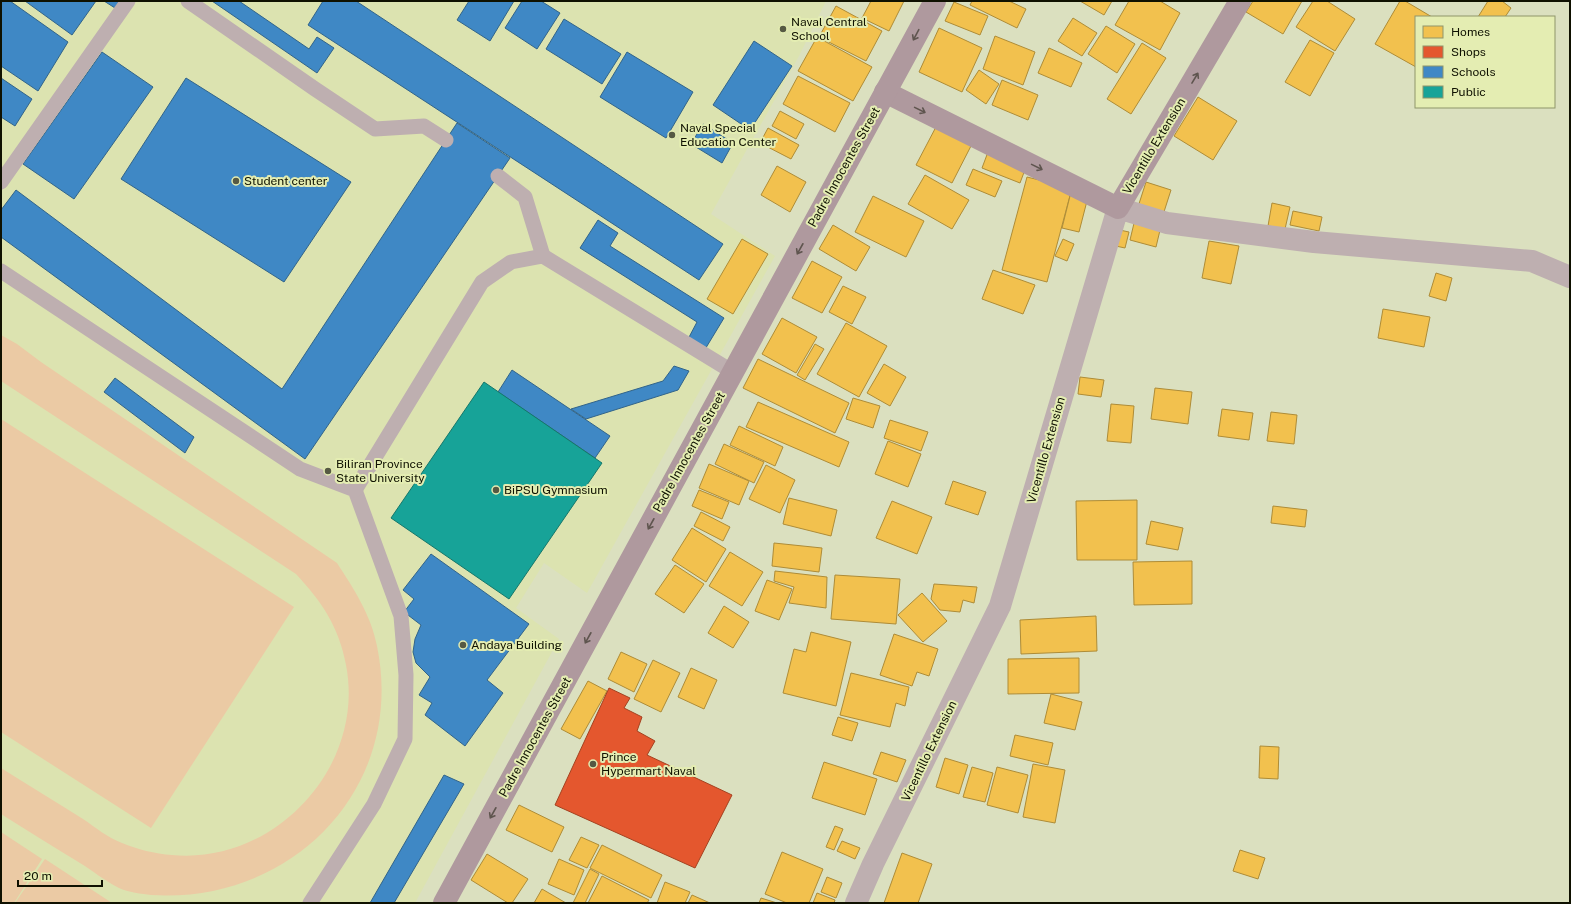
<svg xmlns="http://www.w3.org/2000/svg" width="1571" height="904" font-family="'Public Sans',sans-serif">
<rect width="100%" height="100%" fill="#dbe0bf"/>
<polygon fill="#dce3b0" points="1,1 826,1 799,56 711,214 775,256 587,593 544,563 516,608 559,639 415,903 1,903"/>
<g fill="#ebcaa4">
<path d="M1 335 17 344 41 362 337 563C354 589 371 615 377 646 406 786 294 904 151 895 142 894 128 892 119 888 105 881 93 871 80 863 53 847 27 830 1 814V768C28 785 56 802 83 819 95 827 108 838 122 843 137 849 155 854 172 855 274 865 366 767 346 665 339 627 322 602 296 574L1 381Z"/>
<polygon points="1,419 294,607 151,828 1,732"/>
<polygon points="1,832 42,859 14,903 1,903"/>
<polygon points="45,859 112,903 15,903"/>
</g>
<g fill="#f2c14e" stroke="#ae8c37">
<polygon points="871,1 904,1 889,31 862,18"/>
<polygon points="972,1 1009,1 1026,9 1017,28 970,5"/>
<polygon points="1080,1 1112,1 1104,15"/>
<polygon points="1129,1 1160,1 1180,13 1160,50 1115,25"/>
<polygon points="1253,1 1302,1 1283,34 1246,12"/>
<polygon points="1313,1 1327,1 1355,19 1335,51 1296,27"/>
<polygon points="1400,1 1405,1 1432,17 1416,17 1416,67 1375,44"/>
<polygon points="1488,1 1502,1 1511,8 1505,17 1478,17"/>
<polygon points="954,2 988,16 980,35 945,21"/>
<polygon points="836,6 882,31 866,61 819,37"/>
<polygon points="1073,18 1097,33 1082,56 1058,41"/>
<polygon points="1106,26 1135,44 1117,73 1088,54"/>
<polygon points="939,28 982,48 962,92 919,72"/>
<polygon points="995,36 1035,52 1023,85 983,69"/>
<polygon points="817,37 872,67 853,101 798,71"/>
<polygon points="1310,40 1334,53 1310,96 1285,82"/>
<polygon points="1142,43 1166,58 1131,114 1107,99"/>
<polygon points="1049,48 1082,63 1071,87 1038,73"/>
<polygon points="979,70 999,84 986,104 966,90"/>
<polygon points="798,76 850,103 835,132 783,104"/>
<polygon points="1002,80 1038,95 1028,120 992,105"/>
<polygon points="1198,97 1237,121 1213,160 1174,136"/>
<polygon points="780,111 804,124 796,139 772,126"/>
<polygon points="937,125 972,144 952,183 916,165"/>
<polygon points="768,128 799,145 791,159 760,143"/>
<polygon points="988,152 1026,167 1020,183 982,168"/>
<polygon points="777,166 806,182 790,212 761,195"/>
<polygon points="973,169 1002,181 995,197 966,185"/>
<polygon points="925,175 969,200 952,229 908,204"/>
<polygon points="1027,177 1072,188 1047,282 1002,270"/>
<polygon points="1146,182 1171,190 1162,218 1137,210"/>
<polygon points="1071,192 1088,197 1079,232 1062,228"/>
<polygon points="873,196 924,221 906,257 855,232"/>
<polygon points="1272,203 1290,207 1285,229 1268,226"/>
<polygon points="1293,211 1322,217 1319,231 1290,225"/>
<polygon points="1135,219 1161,226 1156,247 1130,240"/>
<polygon points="833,225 870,247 856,271 819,249"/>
<polygon points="1115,229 1129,232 1125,248 1111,245"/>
<polygon points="742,239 768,254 733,314 707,299"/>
<polygon points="1063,239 1074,244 1067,261 1055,256"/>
<polygon points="1209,241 1239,246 1231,284 1202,278"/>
<polygon points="812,261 842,277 822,313 792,298"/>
<polygon points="993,270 1035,285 1023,314 982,299"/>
<polygon points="1436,273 1452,278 1446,301 1429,296"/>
<polygon points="843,286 866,297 852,324 829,312"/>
<polygon points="1383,309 1430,317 1424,347 1378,338"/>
<polygon points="782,318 817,337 796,373 762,354"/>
<polygon points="846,323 887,346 859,397 817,374"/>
<polygon points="815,344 824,349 805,380 797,375"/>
<polygon points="758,359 849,403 835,433 743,388"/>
<polygon points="884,364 906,377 890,406 867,393"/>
<polygon points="1080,377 1104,380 1101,397 1078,394"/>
<polygon points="1155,388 1192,392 1188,424 1151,419"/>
<polygon points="853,398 880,406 873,428 846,419"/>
<polygon points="758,402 849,442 839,467 746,427"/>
<polygon points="1111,404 1134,406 1131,443 1107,441"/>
<polygon points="1222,409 1253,413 1249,440 1218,436"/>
<polygon points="1271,412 1297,415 1294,444 1267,441"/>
<polygon points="890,420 928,432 921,451 884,438"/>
<polygon points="739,426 783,447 775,466 730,445"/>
<polygon points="888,441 921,454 908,487 875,474"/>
<polygon points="724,444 764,462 754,483 715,464"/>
<polygon points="709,464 749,481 739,505 699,488"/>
<polygon points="766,465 795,480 780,513 749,499"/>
<polygon points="953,481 986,492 978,515 945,504"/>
<polygon points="699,490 729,502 722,519 692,506"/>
<polygon points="789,498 837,510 831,536 783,524"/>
<polygon points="1137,500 1137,560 1077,560 1076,501"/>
<polygon points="892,501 932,517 917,554 876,538"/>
<polygon points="1273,506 1307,510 1305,527 1271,523"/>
<polygon points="701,512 730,527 723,541 694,526"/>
<polygon points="1151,521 1183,528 1178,550 1146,544"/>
<polygon points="692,528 726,549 706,582 672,560"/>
<polygon points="774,543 822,548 819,572 772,566"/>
<polygon points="730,552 763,572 742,606 709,586"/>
<polygon points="1192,561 1192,604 1134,605 1133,562"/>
<polygon points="675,565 704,584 684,613 655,594"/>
<polygon points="775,571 827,577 826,608 789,603 794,587 774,581"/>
<polygon points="835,575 900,579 896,624 831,619"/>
<polygon points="767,580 792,589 779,620 755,611"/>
<polygon points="934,584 977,587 974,603 963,600 960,612 940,610 931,599"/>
<polygon points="922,593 947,621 923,642 898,615"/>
<polygon points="724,606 749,622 733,648 708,633"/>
<polygon points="1096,616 1097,651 1021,654 1020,620"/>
<polygon points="811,632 851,642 836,706 783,693 794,649 806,652"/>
<polygon points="894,634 938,649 929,676 917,672 912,686 880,675"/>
<polygon points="621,652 647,664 634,692 608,679"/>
<polygon points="1079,658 1079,693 1008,694 1008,659"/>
<polygon points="653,660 680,673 661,712 634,699"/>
<polygon points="691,668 717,680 704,709 678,697"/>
<polygon points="851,673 909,687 905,706 896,703 890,727 840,715"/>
<polygon points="588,681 607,691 580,739 561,729"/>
<polygon points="1051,694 1082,702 1075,730 1044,723"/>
<polygon points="838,717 858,723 852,741 832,735"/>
<polygon points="1015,735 1053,743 1048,765 1010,756"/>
<polygon points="1260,746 1279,747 1278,779 1259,778"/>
<polygon points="881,752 906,760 897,782 873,774"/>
<polygon points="945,758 968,765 959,794 936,787"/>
<polygon points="824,762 877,779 865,815 812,798"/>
<polygon points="1033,764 1065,770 1055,823 1023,817"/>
<polygon points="972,767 993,773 985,802 963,797"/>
<polygon points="997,767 1028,775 1018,813 987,805"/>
<polygon points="519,805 564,827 552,852 506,830"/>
<polygon points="835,826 843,829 834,850 826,847"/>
<polygon points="581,837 599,845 587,868 569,860"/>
<polygon points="842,841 860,848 855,859 837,851"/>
<polygon points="602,845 662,875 651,898 590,868"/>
<polygon points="1240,850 1265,858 1258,879 1233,871"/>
<polygon points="782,852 823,869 809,903 787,903 765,894"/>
<polygon points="902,853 932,864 918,903 884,903"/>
<polygon points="487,854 528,879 512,903 508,903 471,880"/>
<polygon points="559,859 584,870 574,895 548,884"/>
<polygon points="590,869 599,874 585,903 573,903"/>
<polygon points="602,876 649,900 647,903 588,903"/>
<polygon points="827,877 842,883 836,898 821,892"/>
<polygon points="665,882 690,892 685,903 657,903"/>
<polygon points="542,889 566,903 534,903"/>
<polygon points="817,893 835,900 834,903 813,903"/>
<polygon points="692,895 710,903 688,903"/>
<polygon points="761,898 777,903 759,903"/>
</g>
<polygon fill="#e4572e" stroke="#a44220" points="609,688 630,698 624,708 642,717 637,731 655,741 647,755 732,795 695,868 555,805"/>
<g fill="#3f88c5" stroke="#31648a">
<polygon points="1,1 10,1 68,42 38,91 1,66"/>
<polygon points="25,1 96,1 72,35"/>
<polygon points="104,1 119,1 115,8"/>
<polygon points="212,1 239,1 309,49 317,37 334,48 317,73"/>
<polygon points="323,1 356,1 723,244 699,280 308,25"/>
<polygon points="469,1 514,1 490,41 457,20"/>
<polygon points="522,1 541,1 560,13 537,49 505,28"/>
<polygon points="564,19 621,54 602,84 546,49"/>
<polygon points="754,41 792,66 750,130 713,105"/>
<polygon points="102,52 153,87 74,199 23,164"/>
<polygon points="627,52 693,92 666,138 600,97"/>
<polygon points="1,78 32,99 15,126 1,117"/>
<polygon points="186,78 351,182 284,282 121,179"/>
<polygon points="457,123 510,158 305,459 1,237 1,210 16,190 282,389"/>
<polygon points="703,124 733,143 722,163 691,144"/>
<polygon points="598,220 618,233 610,246 724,318 704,351 687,341 697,322 580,248"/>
<polygon points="674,366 689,371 678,390 586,419 571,409 663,381"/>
<polygon points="512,370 610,436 595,458 498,392"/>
<polygon points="115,378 194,437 185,453 104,392"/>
<polygon points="431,554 529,624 487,680 503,693 465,746 425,715 432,703 419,695 430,677 416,663 413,652 415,639 421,625 404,612 414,599 403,590"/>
<polygon points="444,775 464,784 394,903 370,903"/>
</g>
<polygon fill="#17a398" stroke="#15776a" points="484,382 602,463 509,599 391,518"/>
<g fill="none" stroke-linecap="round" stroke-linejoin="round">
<g stroke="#beafb0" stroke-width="15">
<polyline points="188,1 315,89 375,129 424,126 446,140"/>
<polyline points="498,176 525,197 543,256"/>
<polyline points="1,182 128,1"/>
<polyline points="1,271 300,469 355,490 401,616 406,675 405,739 374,804 310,903"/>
<polyline points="355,490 482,282 511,262 543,256 733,372"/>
</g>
<polyline stroke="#beafb0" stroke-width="22" points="856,903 873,864 1000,606 1118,208 1167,223 1314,242 1532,261 1570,277"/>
<g stroke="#af999e" stroke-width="22">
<polyline points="885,92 1118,208 1240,1"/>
<polyline points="444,903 935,1"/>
</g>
</g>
<defs><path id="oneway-shaft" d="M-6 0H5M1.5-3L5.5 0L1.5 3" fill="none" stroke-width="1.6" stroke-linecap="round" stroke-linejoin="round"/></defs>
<g stroke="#5f554f">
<use href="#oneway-shaft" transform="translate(916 35) rotate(118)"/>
<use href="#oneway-shaft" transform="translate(1195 78) rotate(-59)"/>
<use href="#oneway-shaft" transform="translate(920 110) rotate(26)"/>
<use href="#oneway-shaft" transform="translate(1037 167) rotate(26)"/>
<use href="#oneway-shaft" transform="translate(800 249) rotate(119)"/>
<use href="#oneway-shaft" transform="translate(651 524) rotate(119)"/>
<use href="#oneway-shaft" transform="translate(588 638) rotate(119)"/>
<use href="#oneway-shaft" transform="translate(493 813) rotate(119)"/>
</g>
<g fill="#565943" stroke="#e4edb2" stroke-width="1.5">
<circle cx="783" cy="29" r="4"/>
<circle cx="672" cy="135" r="4"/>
<circle cx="236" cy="181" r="4"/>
<circle cx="328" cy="471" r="4"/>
<circle cx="496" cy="490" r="4"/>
<circle cx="463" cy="645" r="4"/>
<circle cx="593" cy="764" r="4"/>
</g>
<g text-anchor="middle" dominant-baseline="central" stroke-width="4" stroke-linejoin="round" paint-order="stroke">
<g font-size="12" fill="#0f1100" stroke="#e4edb2" text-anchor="start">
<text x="791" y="22">Naval Central<tspan x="791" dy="14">School</tspan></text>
<text x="680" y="128">Naval Special<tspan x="680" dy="14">Education Center</tspan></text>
<text x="244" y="181">Student center</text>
<text x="336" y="464">Biliran Province<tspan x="336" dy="14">State University</tspan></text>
<text x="504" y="490">BiPSU Gymnasium</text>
<text x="471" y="645">Andaya Building</text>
<text x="601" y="757">Prince<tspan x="601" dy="14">Hypermart Naval</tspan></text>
</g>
<g font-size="12" fill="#0f1100" stroke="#e4edb2">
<text transform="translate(1154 146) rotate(-59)">Vicentillo Extension</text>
<text transform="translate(844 167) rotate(-61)">Padre Innocentes Street</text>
<text transform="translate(1046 450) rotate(-74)">Vicentillo Extension</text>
<text transform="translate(689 452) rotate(-61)">Padre Innocentes Street</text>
<text transform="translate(535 737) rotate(-61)">Padre Innocentes Street</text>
<text transform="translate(929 751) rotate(-64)">Vicentillo Extension</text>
</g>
</g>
<rect width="1571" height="904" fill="none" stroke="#0f1100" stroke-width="4"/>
<rect x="1415" y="16" width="140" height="92" fill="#e4edb2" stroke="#8f956b"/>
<rect x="1423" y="26" width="20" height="12" fill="#f2c14e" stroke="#8f956b"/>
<text x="1451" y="36" font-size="12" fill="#0f1100">Homes</text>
<rect x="1423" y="46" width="20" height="12" fill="#e4572e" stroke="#8f956b"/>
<text x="1451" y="56" font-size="12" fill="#0f1100">Shops</text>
<rect x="1423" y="66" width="20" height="12" fill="#3f88c5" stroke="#8f956b"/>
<text x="1451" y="76" font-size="12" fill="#0f1100">Schools</text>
<rect x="1423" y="86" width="20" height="12" fill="#17a398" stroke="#8f956b"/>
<text x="1451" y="96" font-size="12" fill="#0f1100">Public</text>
<path d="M18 880v6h84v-6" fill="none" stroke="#0f1100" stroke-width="2"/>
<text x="24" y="880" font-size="12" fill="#0f1100" stroke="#e4edb2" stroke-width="3" paint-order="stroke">20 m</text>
</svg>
